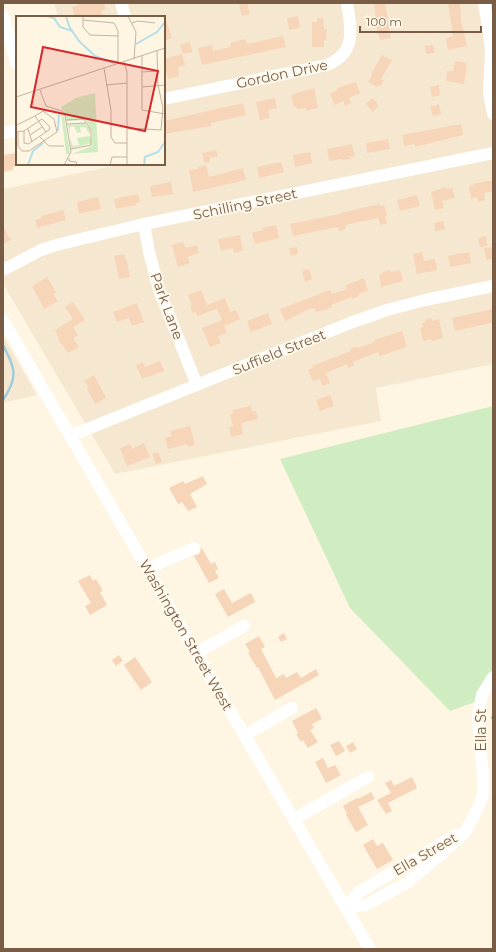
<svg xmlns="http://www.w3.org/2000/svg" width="496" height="952" font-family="Montserrat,sans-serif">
<rect width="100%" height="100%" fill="#fef6e3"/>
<g fill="#f6e8d0">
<polygon points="54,3 493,3 493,364 376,388 381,421 115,474 3,284 3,189 122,164 164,164 164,17 58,17"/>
<polygon points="3,336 37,395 3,403"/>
</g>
<polygon fill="#cfedc0" points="493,406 493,672 478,701 450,711 350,608 280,459"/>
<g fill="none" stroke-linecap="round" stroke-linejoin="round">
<g stroke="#9bcddc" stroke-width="2.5">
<path d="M3 345C15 369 19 376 3 400"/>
<polyline points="492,718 493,716"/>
</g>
</g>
<g fill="#f6d5b8">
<polygon points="80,3 104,3 106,9 101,11 103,16 99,17 89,17 88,15 75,17 72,7 81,4"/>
<polygon points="247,3 250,14 242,16 239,5"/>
<polygon points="374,3 385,3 391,38 380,40 379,35 378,35"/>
<polygon points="448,3 460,3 461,10 460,10 462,27 463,27 467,46 448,50 446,38 453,36"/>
<polygon points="298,16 300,28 289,30 287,18"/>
<polygon points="317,18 323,18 324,29 327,29 326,39 324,40 324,47 312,47 312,22 317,22"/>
<polygon points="164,19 166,19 172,38 164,41"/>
<polygon points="283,36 286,47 202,65 198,48 212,45 213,51 231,47 230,43 245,39 247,44"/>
<polygon points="190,42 192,52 183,54 180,45"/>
<polygon points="433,45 435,53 426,54 425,46"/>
<polygon points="182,54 185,65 178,67 179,76 168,79 166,72 164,73 164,59"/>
<polygon points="382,55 392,60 381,79 384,80 381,85 376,87 368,82 372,75 371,74"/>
<polygon points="455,61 467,63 464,84 446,81 447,71 453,71"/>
<polygon points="356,82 360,93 349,98 351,103 345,106 343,101 335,105 330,94 338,90 337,88"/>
<polygon points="439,85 440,95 432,97 430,87"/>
<polygon points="314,88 318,108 306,111 306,108 297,109 296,106 294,107 291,95"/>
<polygon points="275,98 277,108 268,110 270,118 260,120 256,102"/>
<polygon points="373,98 379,106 372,112 366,103"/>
<polygon points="243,103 246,115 211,123 211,126 164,134 164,121"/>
<polygon points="439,104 441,114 433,116 430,107"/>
<polygon points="461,124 463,135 415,147 415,144 404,146 402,135"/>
<polygon points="388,139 390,149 367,153 366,143"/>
<polygon points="352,144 355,156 350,157 350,159 342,160 342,159 329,161 327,149"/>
<polygon points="216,150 218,156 210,158 210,162 204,163 202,153"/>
<polygon points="310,152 312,163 295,167 293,155"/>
<polygon points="17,153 17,166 13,167 13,170 3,172 3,155"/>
<polygon points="281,162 284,172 259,178 257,167"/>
<polygon points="206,165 209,177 243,168 246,180 193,192 189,170 198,169 198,167"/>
<polygon points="493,180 493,191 484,193 485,200 478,202 477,197 471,199 469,186 473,185 473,184"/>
<polygon points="171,182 173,194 152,197 150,186"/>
<polygon points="446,187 446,189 452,188 455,198 442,201 444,208 435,210 431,192"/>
<polygon points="138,194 140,202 136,203 136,205 116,209 114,199"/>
<polygon points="417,195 420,206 400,211 397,200"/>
<polygon points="98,197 101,209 79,214 77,202"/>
<polygon points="380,204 380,206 384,205 387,216 385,216 387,224 380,225 378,218 345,225 346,229 339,231 338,227 293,236 290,224 340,214 340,213"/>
<polygon points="63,210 66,220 37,228 35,220 42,218 41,216"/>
<polygon points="443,221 445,229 435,231 434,223"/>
<polygon points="276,225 279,238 255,244 252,233 263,230 262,228"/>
<polygon points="3,227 11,240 3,244"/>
<polygon points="240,235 243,251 234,253 233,248 221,251 218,239"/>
<polygon points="486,236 487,246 480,247 478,238"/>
<polygon points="183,242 186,248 197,245 199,253 188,257 190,263 178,267 172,245"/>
<polygon points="297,247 298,254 291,256 289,248"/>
<polygon points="493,247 493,259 486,260 484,248"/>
<polygon points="422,252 424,261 435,259 437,270 417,274 413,254"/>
<polygon points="469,252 471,263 450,267 448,256"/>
<polygon points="124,254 127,262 130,277 119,279 114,256"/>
<polygon points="309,269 312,279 305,282 302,271"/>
<polygon points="390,270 391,272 400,270 403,281 381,287 379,275 383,274 382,272"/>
<polygon points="47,277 56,292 53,294 58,301 44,309 32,286"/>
<polygon points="364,278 368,291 358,294 359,296 352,299 352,297 331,305 332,307 325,310 316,312 314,308 307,310 285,321 280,309 330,290 332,294 347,289 346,285"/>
<polygon points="201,290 207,305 225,298 230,312 236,310 240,319 224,326 227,333 218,336 221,343 210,347 202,328 222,320 217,309 197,316 196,312 193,313 190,306 192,305 188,295"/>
<polygon points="73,302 85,320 73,327 78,335 73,338 79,347 68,353 58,339 59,338 55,330 73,319 65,307"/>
<polygon points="137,303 144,322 132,326 129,318 117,322 113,312"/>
<polygon points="493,309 493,322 491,323 455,331 452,318"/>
<polygon points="268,313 272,324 251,332 247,321"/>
<polygon points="432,318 432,321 439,319 443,338 432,341 431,339 423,341 420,328 423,327 422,323 426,322 425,319"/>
<polygon points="402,331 407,347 380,356 378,352 353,362 354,365 348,368 347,364 326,373 330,383 323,386 320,379 313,381 308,370 313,368 312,366 351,351 350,349 357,346 358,348 375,342 374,340"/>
<polygon points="160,361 164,371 142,379 136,365 143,362 145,367"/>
<polygon points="94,375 106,398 95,404 87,389 89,388 84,381"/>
<polygon points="330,395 334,406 320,411 316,400"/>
<polygon points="251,406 252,412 256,411 258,419 241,423 243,434 231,437 229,427 233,426 230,414 233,414 232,410"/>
<polygon points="190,426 195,445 188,447 187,444 168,449 165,438 172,436 170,431"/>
<polygon points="144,443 150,457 127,466 120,448 130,444 132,449"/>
<polygon points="158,452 162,462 156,464 152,454"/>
<polygon points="203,476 207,484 190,494 197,507 188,511 182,502 178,504 169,488 183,481 185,484"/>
<polygon points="201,547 211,564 215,562 218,569 215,571 219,578 209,583 194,556 200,553"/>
<polygon points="90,575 93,581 96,579 103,591 100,592 107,605 90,615 85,606 91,603 78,581"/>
<polygon points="224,589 232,603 251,593 255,602 228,617 215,594"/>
<polygon points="284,633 287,639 281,642 278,637"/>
<polygon points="259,636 265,647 261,649 276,678 284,674 286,678 297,672 301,678 316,669 319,675 275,700 258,667 257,668 248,653 250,652 245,644"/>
<polygon points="119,655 123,661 116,666 112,660"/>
<polygon points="135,657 152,682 141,690 124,665"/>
<polygon points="316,708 322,719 312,724 314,728 310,730 318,742 308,748 303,740 301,742 296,734 298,733 292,721"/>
<polygon points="339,741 345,751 336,756 330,745"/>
<polygon points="353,742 357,749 350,753 346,746"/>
<polygon points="323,758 328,768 335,765 341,775 326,783 315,762"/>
<polygon points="412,777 417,788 388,803 392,811 386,814 377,800 391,793 385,783 391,780 394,786"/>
<polygon points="371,792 375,799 358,807 368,825 356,832 346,815 347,814 343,806 357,798 358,799"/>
<polygon points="373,839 377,846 383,843 393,860 377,869 363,845"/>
</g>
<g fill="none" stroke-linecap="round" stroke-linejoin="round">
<g stroke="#fff" stroke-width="12">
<polyline points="121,3 125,17"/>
<polyline points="484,3 489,33 491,53 489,93 493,114"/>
<polyline points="3,16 17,64"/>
<path d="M164 99 327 65C357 53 351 29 347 3"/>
<polyline points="3,133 17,131"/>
<polyline points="144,224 149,252 159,290 197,385"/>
<polyline points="3,270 41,250 60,244 144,224 493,153"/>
<polyline points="3,320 196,653 370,949"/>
<polyline points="70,436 350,323 387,310 425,300 493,286"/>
<polyline points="151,575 151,567 194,548"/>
<polyline points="196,653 244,626"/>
<polyline points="244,736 292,708"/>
<polyline points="294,819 368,777"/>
<polyline points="346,907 366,905 408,882 453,844 466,831 480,804 483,794 483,775 479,735 478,715 482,695 493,677"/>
<polyline points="346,907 359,892 456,835"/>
</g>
</g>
<g text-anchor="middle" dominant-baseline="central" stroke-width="3.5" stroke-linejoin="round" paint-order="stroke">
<g font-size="14" fill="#785c46" stroke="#fff9eb">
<text transform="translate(282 74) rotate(-12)">Gordon Drive</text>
<text transform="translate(245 204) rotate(-12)">Schilling Street</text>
<text transform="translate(167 306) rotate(70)">Park Lane</text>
<text transform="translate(279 352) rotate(-22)">Suffield Street</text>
<text transform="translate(186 635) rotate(60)">Washington Street West</text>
<text transform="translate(481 730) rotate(-90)">Ella St</text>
<text transform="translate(425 854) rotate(-30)">Ella Street</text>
</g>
</g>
<g transform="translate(16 16)">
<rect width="149" height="149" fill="#fef6e3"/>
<path d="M79 77 82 136 56 138 76 130V114L70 104 52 105 45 91 60 82ZM45 96 48 100 54 138H50ZM69 108 74 112V119L69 111H64L65 116 61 117 58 110 54 111V119L52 109ZM74 120 76 127 55 132 54 122 57 130 63 129 61 122Z" fill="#cfedc0"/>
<path fill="none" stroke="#b5dee9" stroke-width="2" d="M30 0 38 2 44 11 56 15M50 0 53 10 63 25 79 40 98 47M120 28 141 16 149 6M42 115 43 96M12 149 17 135 27 127M128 149 129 141 142 136 149 126"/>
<path fill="none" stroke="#c4b39f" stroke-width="1" d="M67 0V11L74 19 102 20M112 0 120 16 118 43M67 4 98 7 102 15V48M116 7 122 5 139 7M126 40V94L149 98M108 46 111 56V149M88 52 95 94V121L99 127H111M126 56 141 55M90 69 111 67M126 71 149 69M24 74 30 90 46 95 49 99 55 136 48 149M0 81 149 32M50 104 68 103 75 114V129L55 133M51 108 70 107M1 109 19 100M111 112 145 114 147 92 142 69 141 35M12 113 16 126M0 116 8 115 26 103 34 111 33 114 12 128 8 127V115M2 116V130L6 135H13L41 116 38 103 27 95 19 100 30 116M14 119 26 111M24 121 33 130H48M53 142V145L60 146 61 149M94 149 96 141H111"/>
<path fill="#d62828" fill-opacity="0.15" stroke="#d62828" stroke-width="2" d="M27 31 142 55 129 115 15 91Z"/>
<rect width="149" height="149" fill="none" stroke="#785c46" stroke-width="2"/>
</g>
<rect width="496" height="952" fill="none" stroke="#785c46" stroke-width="8"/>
<path d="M360 26v6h121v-6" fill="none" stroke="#785c46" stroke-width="2"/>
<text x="366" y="26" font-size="12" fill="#785c46" stroke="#fff9eb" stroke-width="3" paint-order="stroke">100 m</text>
</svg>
